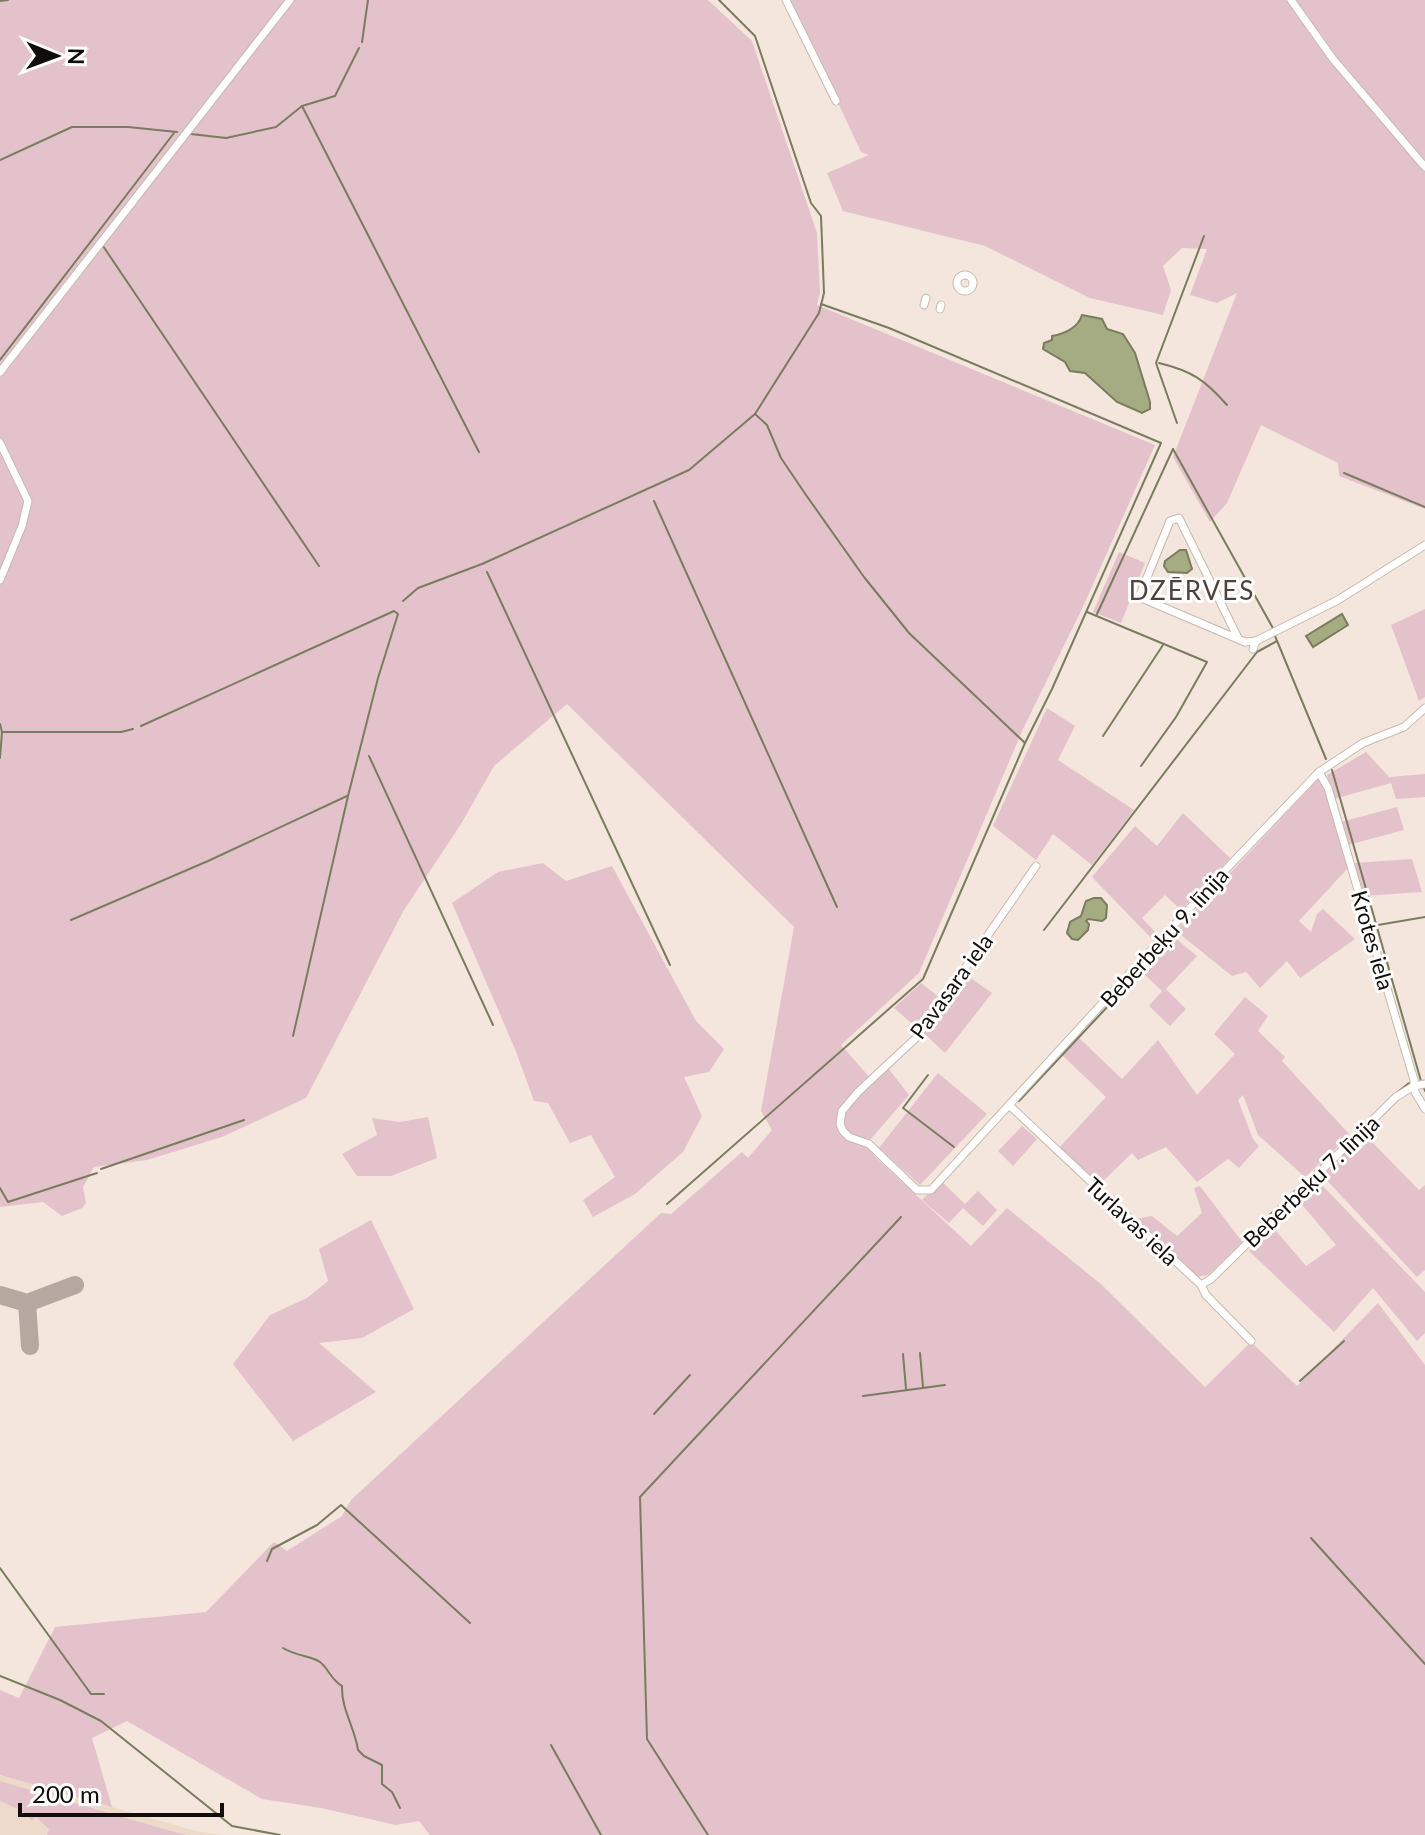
<svg xmlns="http://www.w3.org/2000/svg" width="1425" height="1835" font-family="Lato,sans-serif">
<rect width="100%" height="100%" fill="#f4e6dc"/>
<polygon fill="#eedacb" points="0,1775 196,1831 223,1835 0,1835"/>
<g fill="#e4c2cb">
<polygon points="0,0 708,0 752,41 817,233 820,293 817,305 1155,445 1082,609 1023,729 919,973 841,1045 873,1081 888,1068 909,1095 870,1140 873,1155 971,1246 1007,1208 1102,1285 1205,1387 1251,1342 1297,1386 1378,1303 1425,1365 1425,1835 430,1835 419,1821 396,1825 321,1808 262,1799 127,1721 92,1738 112,1807 0,1775 0,1690 19,1698 55,1627 206,1612 274,1542 287,1551 342,1516 351,1500 661,1213 671,1214 742,1152 748,1158 772,1130 761,1111 794,927 567,704 494,766 461,824 404,910 306,1098 222,1137 147,1160 94,1167 83,1187 86,1203 82,1208 62,1216 43,1202 0,1207"/>
<polygon points="790,0 1425,0 1425,509 1339,476 1338,463 1261,425 1227,503 1210,522 1173,457 1237,293 1217,303 1190,295 1207,249 1182,248 1163,266 1171,290 1163,315 1090,298 985,246 843,211 827,173 869,155 861,152"/>
<polygon points="1119,552 1145,563 1121,623 1093,612"/>
<polygon points="1425,609 1425,697 1419,701 1391,625"/>
<polygon points="1047,708 1075,726 1058,760 1134,810 1092,865 1053,834 1036,860 993,826"/>
<polygon points="1366,752 1389,777 1425,774 1425,797 1396,799 1391,783 1334,799 1327,775"/>
<polygon points="1318,779 1324,785 1348,868 1299,921 1311,932 1317,914 1323,909 1355,939 1300,978 1287,961 1260,988 1246,972 1232,976 1176,931"/>
<polygon points="1397,807 1404,830 1348,845 1341,822"/>
<polygon points="1183,813 1230,858 1181,910 1165,895 1142,918 1158,935 1152,939 1092,877 1135,826 1157,846"/>
<polygon points="1412,859 1422,892 1363,896 1354,863"/>
<polygon points="543,863 566,881 612,866 696,1021 724,1049 709,1072 684,1077 702,1116 683,1152 635,1194 593,1217 583,1200 615,1177 591,1135 570,1143 548,1103 534,1101 515,1049 452,903 498,872"/>
<polygon points="1175,938 1197,956 1166,989 1186,1009 1170,1026 1149,1006 1162,991 1143,973"/>
<polygon points="965,974 992,993 945,1053 924,1033"/>
<polygon points="921,983 940,998 918,1029 894,1008"/>
<polygon points="1245,997 1268,1016 1258,1031 1285,1057 1282,1061 1350,1135 1305,1177 1258,1135 1243,1095 1238,1100 1253,1139 1259,1146 1239,1168 1228,1159 1197,1182 1166,1147 1138,1160 1132,1153 1099,1185 1058,1149 1106,1097 1061,1054 1077,1036 1122,1079 1158,1040 1197,1095 1235,1054 1214,1034"/>
<polygon points="938,1073 987,1114 920,1185 879,1148"/>
<polygon points="428,1117 437,1158 391,1176 357,1176 342,1154 377,1135 372,1118 400,1122"/>
<polygon points="1022,1126 1037,1139 1013,1166 998,1151"/>
<polygon points="1365,1135 1419,1190 1425,1185 1425,1270 1417,1277 1321,1174"/>
<polygon points="941,1181 965,1204 978,1191 997,1210 983,1226 963,1208 949,1223 922,1200"/>
<polygon points="1319,1182 1425,1292 1425,1333 1417,1341 1373,1288 1334,1332 1249,1251 1272,1226 1306,1266 1336,1245 1299,1201"/>
<polygon points="1200,1186 1243,1243 1208,1275 1197,1277 1135,1219 1152,1216 1177,1236 1202,1213 1194,1188"/>
<polygon points="371,1220 414,1309 362,1338 319,1343 376,1392 293,1441 233,1364 270,1315 307,1298 328,1281 319,1249"/>
<polygon points="0,1781 167,1830 187,1835 47,1835 49,1829 36,1817 32,1821 20,1810 0,1801"/>
</g>
<g fill="#a5ac82" stroke="#797c5e" stroke-width="2">
<path d="M1082 315 1102 319 1107 329 1123 334 1135 353 1150 402V409L1142 413 1117 402 1085 373 1070 371 1065 362 1043 349 1044 343 1052 340V336C1064 334 1078 328 1082 315Z"/>
<polygon points="1180,550 1186,550 1192,569 1187,573 1168,572 1164,566 1165,561"/>
<polygon points="1342,614 1348,625 1313,647 1306,636"/>
<polygon points="1094,898 1101,898 1107,905 1106,918 1102,921 1088,919 1086,921 1089,924 1088,930 1078,940 1072,939 1067,933 1070,922 1081,916 1086,901"/>
</g>
<g fill="none" stroke-linecap="round" stroke-linejoin="round">
<g stroke="#797c5e" stroke-width="2">
<polyline points="0,1 8,0"/>
<polyline points="362,42 368,0"/>
<polyline points="302,106 479,452"/>
<polyline points="191,134 226,138 276,127 302,106 335,96 359,48"/>
<polyline points="0,160 72,127 128,127 177,132"/>
<polyline points="103,246 319,566"/>
<polyline points="0,360 174,133"/>
<path d="M1159 363C1192 371 1205 380 1227 405"/>
<polyline points="755,414 767,425 781,458 806,495 864,577 909,633 1025,743 1052,689 1161,443 889,328 821,304"/>
<polyline points="1177,423 1156,363 1204,236"/>
<polyline points="1173,449 1274,630"/>
<polyline points="1344,473 1425,507"/>
<polyline points="654,501 837,907"/>
<polyline points="487,572 670,965"/>
<polyline points="403,601 418,588 482,564 689,470 755,414 819,313 824,293 821,216 811,203 755,36 719,0"/>
<polyline points="1087,612 1207,662 1176,717 1141,766"/>
<polyline points="1097,614 1173,449"/>
<polyline points="1275,636 1326,759"/>
<polyline points="0,724 2,732 0,758"/>
<polyline points="141,726 394,611 398,614 378,678 348,796 293,1036"/>
<polyline points="2,732 121,732 133,729"/>
<polyline points="1103,736 1163,645"/>
<polyline points="369,756 493,1025"/>
<polyline points="1332,770 1421,1081"/>
<polyline points="71,920 208,861 347,796"/>
<polyline points="1378,925 1425,917"/>
<polyline points="1044,930 1257,652 1277,641"/>
<polyline points="1163,948 1168,942"/>
<polyline points="928,1075 903,1108 954,1147"/>
<polyline points="1424,1088 1425,1091"/>
<polyline points="1394,1095 1409,1083"/>
<polyline points="1019,1101 1156,955"/>
<polyline points="101,1169 244,1120"/>
<polyline points="1309,1177 1340,1148"/>
<polyline points="0,1188 8,1202 97,1173"/>
<polyline points="667,1204 923,979 1025,743"/>
<polyline points="1259,1225 1298,1188"/>
<polyline points="920,1353 923,1387"/>
<polyline points="903,1354 906,1389"/>
<polyline points="1300,1381 1344,1341"/>
<polyline points="863,1396 945,1385"/>
<polyline points="654,1414 690,1375"/>
<polyline points="1311,1538 1425,1664"/>
<polyline points="267,1561 272,1549 317,1525 341,1505 470,1623"/>
<polyline points="0,1568 91,1694 104,1694"/>
<path d="M283 1648C296 1656 311 1656 320 1662 329 1669 331 1680 342 1686 341 1709 355 1728 358 1750L364 1756 382 1765V1784L392 1792 400 1808"/>
<polyline points="0,1676 60,1700 101,1721 232,1826 280,1835"/>
<polyline points="551,1745 601,1835"/>
<polyline points="708,1835 647,1739 640,1497 901,1217"/>
</g>
<g stroke="#b4a8a0" stroke-width="18">
<polyline points="0,1295 27,1303 75,1285"/>
<polyline points="27,1303 30,1346"/>
</g>
<defs>
<g id="street">
<polyline points="786,0 836,101"/>
<polyline points="1291,0 1333,59 1425,167"/>
<circle cx="965" cy="283" r="8"/>
<polyline points="924,305 926,298"/>
<polyline points="940,309 941,305"/>
<polyline points="0,372 290,0"/>
<polyline points="0,443 28,501 22,526 0,580"/>
<polyline points="1238,638 1179,518 1170,521 1139,597 1245,642 1256,641"/>
<polyline points="1253,649 1256,641 1338,600 1425,545"/>
<polyline points="1319,772 1328,788 1414,1080 1415,1092 1425,1109"/>
<polyline points="1036,866 917,1037 858,1092 842,1111 840,1124 843,1131 849,1137 869,1144 917,1190 931,1190 1210,886 1319,772 1363,743 1404,727 1425,708"/>
<polyline points="1009,1105 1201,1285 1206,1295 1251,1341"/>
<polyline points="1201,1285 1211,1279 1396,1097 1414,1086 1425,1084"/>
</g>
</defs>
<use href="#street" stroke="#c6b9af" stroke-width="9"/>
<use href="#street" stroke="#fff" stroke-width="7"/>
</g>
<g text-anchor="middle" dominant-baseline="central" stroke-width="6" stroke-linejoin="round" paint-order="stroke">
<g font-size="22" fill="#110d0a" stroke="#fff">
<text transform="translate(1164 937) rotate(-48)">Beberbeķu 9. līnija</text>
<text transform="translate(1373 940) rotate(74)">Krotes iela</text>
<text transform="translate(951 986) rotate(-54)">Pavasara iela</text>
<text transform="translate(1311 1181) rotate(-44)">Beberbeķu 7. līnija</text>
<text transform="translate(1132 1221) rotate(43)">Turlavas iela</text>
</g>
<g font-size="26" letter-spacing="2" fill="#4e433b" stroke="#fff">
<text x="1192" y="590">DZĒRVES</text>
</g>
</g>
<g transform="translate(56 56) rotate(91)" stroke="#ffffff" stroke-width="6" paint-order="stroke">
<path d="M0-6L14 30L0 20L-14 30Z" fill="#110d0a"/>
<text y="-12" font-size="22" font-weight="bold" text-anchor="middle" fill="#110d0a">N</text>
</g>
<path d="M20 1803v12h202v-12" fill="none" stroke="#110d0a" stroke-width="4"/>
<text x="32" y="1803" font-size="24" fill="#110d0a" stroke="#ffffff" stroke-width="6" paint-order="stroke">200 m</text>
</svg>
